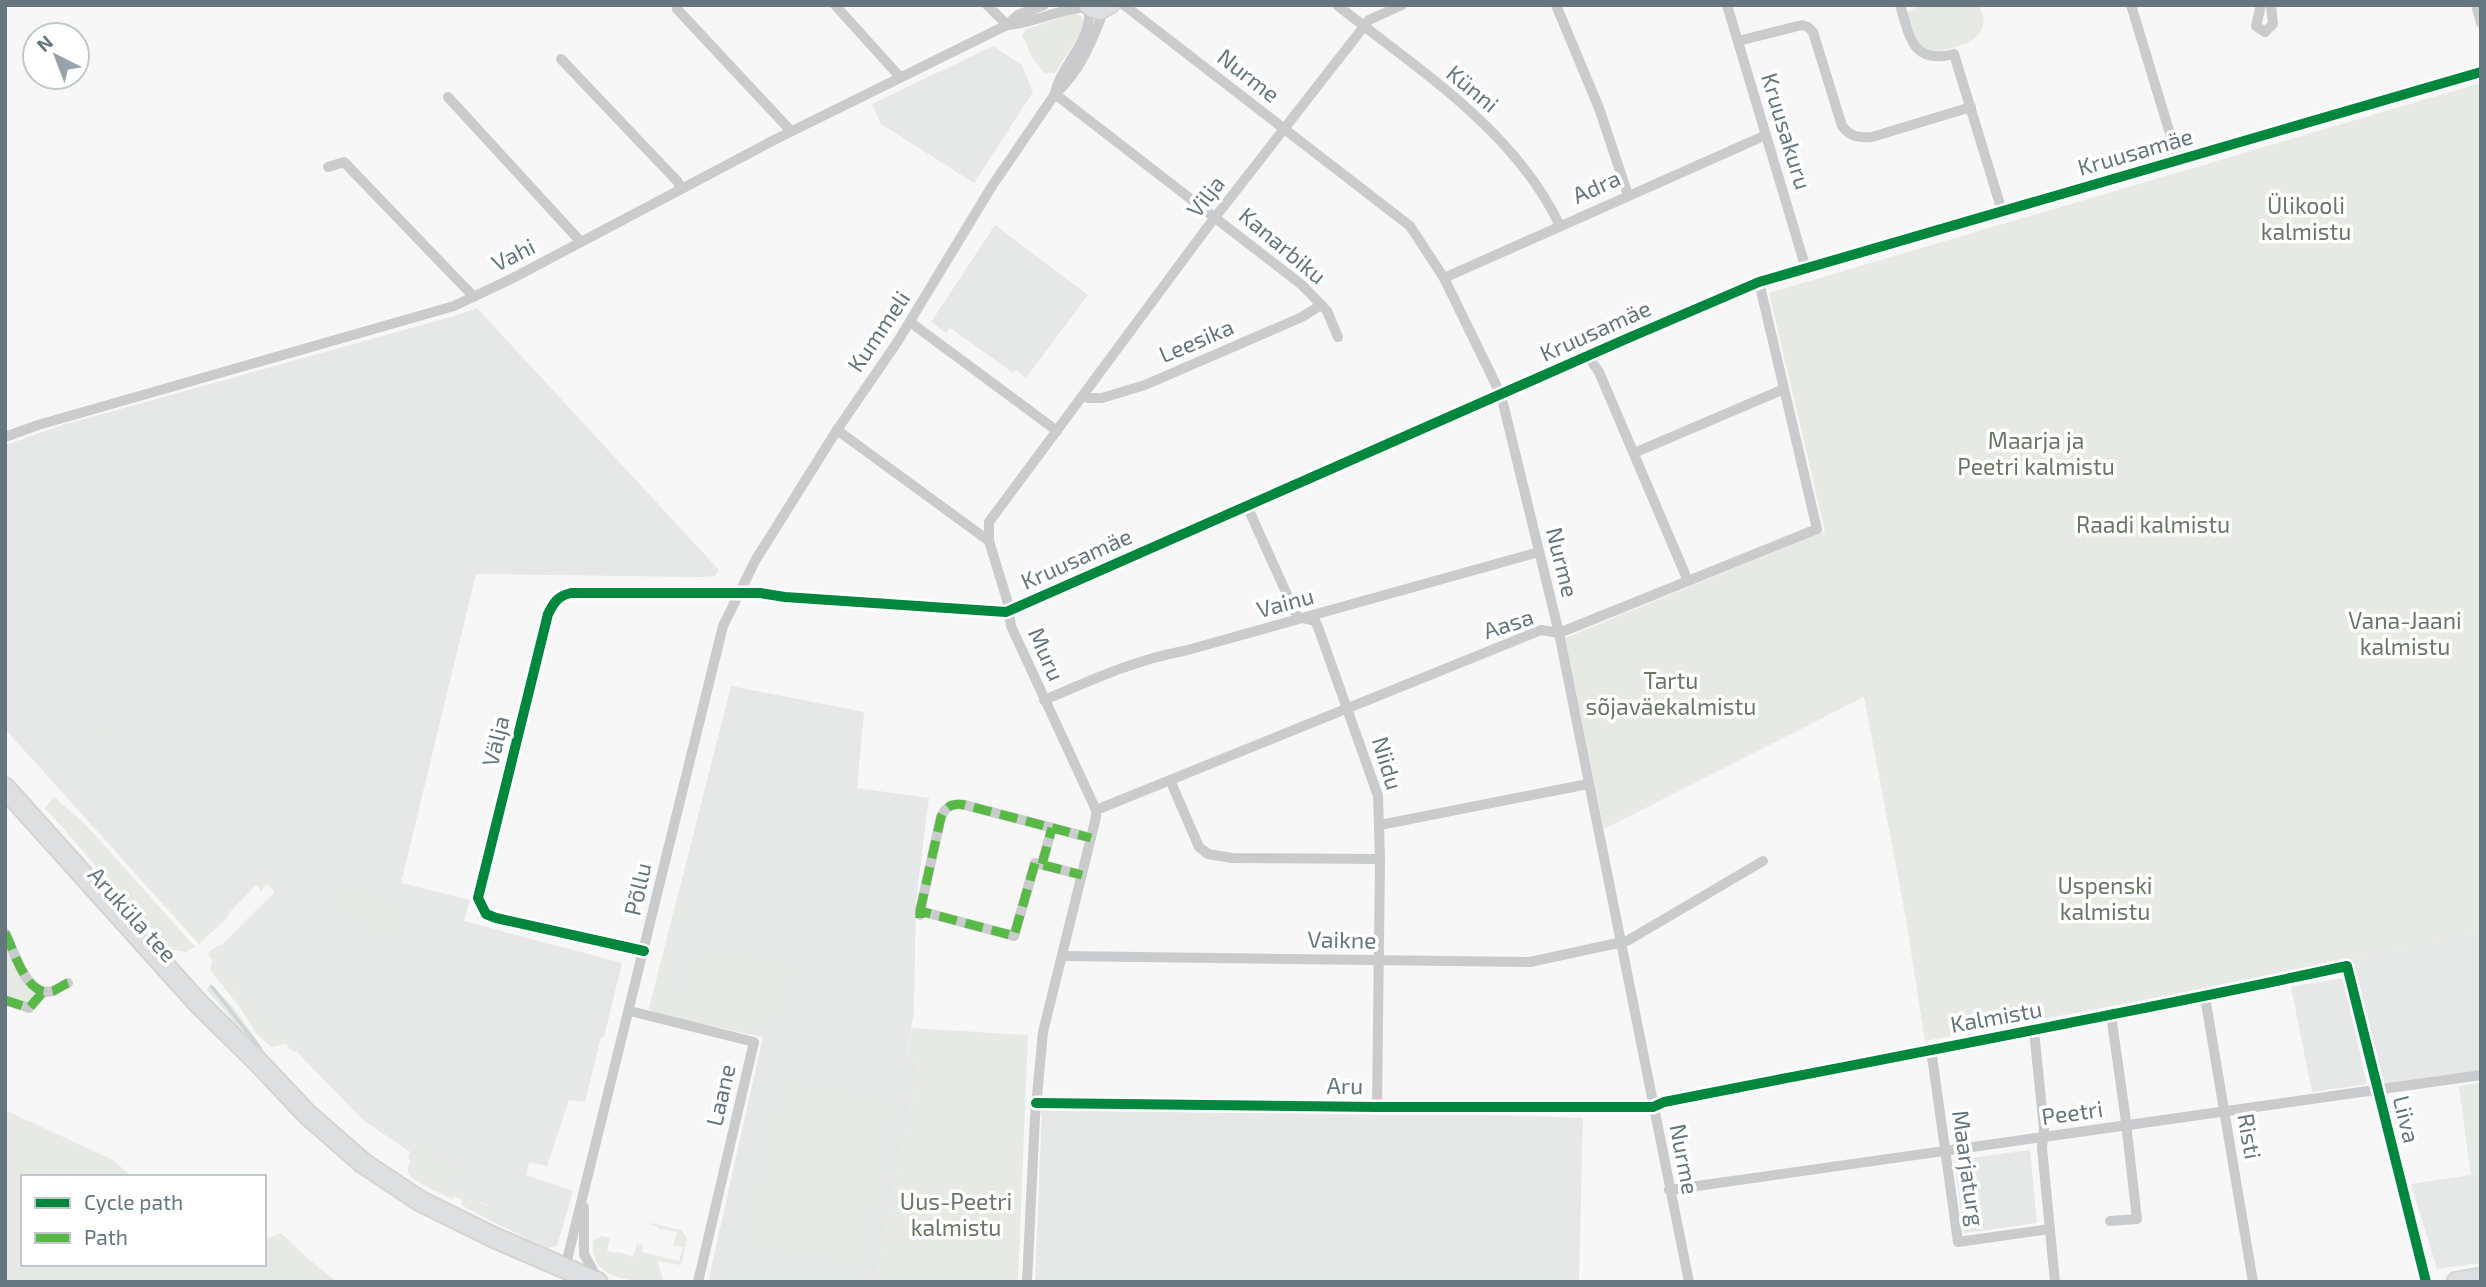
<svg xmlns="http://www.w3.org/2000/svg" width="2486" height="1287" font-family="'Exo 2',sans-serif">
<rect width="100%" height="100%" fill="#f7f7f7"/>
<g fill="#e6e8e7">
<polygon points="993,46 1022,65 1033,92 974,183 881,124 872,104"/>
<polygon points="995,225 1088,295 1026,378 1016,370 1013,373 950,328 946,333 931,322"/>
<polygon points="477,308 719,570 715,576 700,577 476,574 401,883 470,900 464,921 622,963 604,1037 601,1037 585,1102 569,1100 547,1166 529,1162 526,1175 573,1191 557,1246 546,1248 489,1220 487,1205 469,1198 452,1187 459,1166 438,1158 414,1141 410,1152 363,1120 296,1051 296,1045 263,1015 215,960 224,946 275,892 262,879 199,944 5,729 5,445 63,425 454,316"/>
<polygon points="731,686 864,712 857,788 929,798 916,901 914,1011 906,1061 919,1064 875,1282 708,1282 763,1037 659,1014 649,1009"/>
<polygon points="2481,933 2481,1070 2384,1084 2353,961"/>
<polygon points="2343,978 2367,1084 2312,1092 2291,987"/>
<polygon points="2481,1083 2481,1263 2437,1269 2411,1184 2471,1175 2459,1086"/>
<polygon points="1042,1108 1491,1115 1583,1118 1579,1282 1035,1282"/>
<polygon points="2030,1150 2037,1223 1964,1233 1954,1160"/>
</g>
<g fill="#e6e9e4">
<path d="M1921 5H1979C1997 40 1956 49 1930 52L1919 44 1906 13Z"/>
<path d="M1074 13C1082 15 1084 18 1085 26L1055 73H1044L1032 57 1022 35 1027 29Z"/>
<polygon points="2481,83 2481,933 2348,962 1925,1041 1906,919 1864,697 1604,829 1565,638 1825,531 1769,293"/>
<polygon points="101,720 267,884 261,891 253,881 257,876 107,731 101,736 95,731 64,762 59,763"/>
<polygon points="54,797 87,826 195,947 186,952 169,949 45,808"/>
<polygon points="145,879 203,935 227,911 229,916 199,944 143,881"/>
<path d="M341 887C368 893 382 895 402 914L399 929 385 945 330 897 328 892 331 888Z"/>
<polygon points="274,891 224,946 215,960 263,1015 296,1045 296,1051 294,1052 285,1044 271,1047 257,1034 241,1009 210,970 212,960 208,954 212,949 223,944"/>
<path d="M676 901C687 903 692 906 693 917L689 920 681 919 665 988 688 993 699 945 794 968C783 1007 784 1012 748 1034L659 1014 649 1009Z"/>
<polygon points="5,939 36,991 36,1005 5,996"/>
<polygon points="210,984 234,1008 263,1049 255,1047 207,990"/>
<polygon points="912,1028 1028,1035 1018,1282 875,1282 919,1064 906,1061"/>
<polygon points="783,1079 891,1102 862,1266 750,1244 748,1236"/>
<polygon points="2481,1083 2481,1174 2471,1176 2459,1086"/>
<polygon points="5,1110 113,1160 132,1177 23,1177 23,1264 264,1264 264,1240 281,1233 307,1258 337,1282 5,1282"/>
<path d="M414 1140 438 1158 460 1166 452 1187 492 1209V1217L489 1220 461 1205 462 1200 454 1196 452 1199C443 1194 410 1181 408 1172 407 1168 409 1164 411 1161L408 1158Z"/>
<path d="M652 1223 681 1230 687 1238 681 1265 657 1261 664 1282C636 1282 588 1282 593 1240L602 1236 610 1238 607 1251 615 1253 616 1251 633 1257 637 1244 643 1245 642 1252 679 1261 683 1247 673 1246 677 1232 659 1229V1227L651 1225Z"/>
</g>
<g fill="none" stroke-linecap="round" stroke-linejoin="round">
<polyline stroke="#ccd4d7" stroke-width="3.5" points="212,987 260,1048"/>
<defs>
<polyline id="secondary" points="1087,5 1092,9 1100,11 1111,5"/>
<g id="highway">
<polyline points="5,788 199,1004 257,1061 307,1114 363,1163 420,1201 495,1238 597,1282"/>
<polyline points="2457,1282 2481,1278"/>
</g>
</defs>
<use href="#secondary" stroke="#d3d4d5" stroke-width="19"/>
<use href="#highway" stroke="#d3d4d4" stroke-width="23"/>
<g stroke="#cacbcc" stroke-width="10">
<polyline points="835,5 900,77"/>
<polyline points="987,5 1007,25"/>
<polyline points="1124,5 1410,226 1444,278 1501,395 1559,633 1689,1282"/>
<path d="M1337 5C1417 69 1515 130 1560 226"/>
<polyline points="1556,5 1599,108 1628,195"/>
<polyline points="1727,5 1806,269"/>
<path d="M1900 5C1910 37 1912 65 1954 54L2002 211"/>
<polyline points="2131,5 2178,160"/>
<polyline points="2261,5 2256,26 2265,32 2273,24 2271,5"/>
<polyline points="2476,5 2481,23"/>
<polyline points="677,9 791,131"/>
<path d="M1007 25C1035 23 1060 8 1089 7 1093 42 1061 63 1055 94"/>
<path d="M1738 41 1802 25 1808 27 1813 32 1842 126C1851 137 1858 138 1872 137L1971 107"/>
<polyline points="561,59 678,182 680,189"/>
<polyline points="1055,94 1302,285 1327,311 1338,337"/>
<polyline points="448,97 581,242"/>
<polyline points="328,167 344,162 474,297"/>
<polyline points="1444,278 1766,135"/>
<polyline points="910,322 1057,431"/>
<polyline points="1588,356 1599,372 1688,581"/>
<polyline points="1084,395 1088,398 1102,398 1145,385 1302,317 1321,305"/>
<polyline points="837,430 989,541 1007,600 1011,626 1096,810 1096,817 1043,1032 1035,1117 1027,1282"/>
<polyline points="5,437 38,425 454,306 513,278 774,140 1007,25 1018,15 1044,5"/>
<polyline points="1634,453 1784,389"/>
<polyline points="1247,506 1294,610 1298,617 1315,621 1318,627 1378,796 1380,859 1377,1107"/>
<polyline points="989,541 989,522 1206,229 1369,20 1402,5"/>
<path d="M1044 700C1090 681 1134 660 1184 651L1539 552"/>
<polyline points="1170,780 1199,847 1208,854 1232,858 1380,859"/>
<polyline points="1096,810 1541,630 1559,633 1817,529 1759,282"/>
<polyline points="1380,825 1588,784"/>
<polyline points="1042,864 1052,828"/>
<path d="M920 911 941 817C946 805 954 803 965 805L1091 838"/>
<polyline points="920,915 920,911 1014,936 1035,863 1082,875"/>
<path d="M5 933C14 949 26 999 53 991 58 989 63 985 68 983"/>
<path d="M644 951 496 918 486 914 478 898 548 614C554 602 558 596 571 593H760L785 597 1006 612 1626 339 1759 282 2481 72"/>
<polyline points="1062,956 1530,962 1627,941 1763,861"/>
<polyline points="2205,997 2253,1282"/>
<polyline points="5,1000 29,1008 43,992"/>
<polyline points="630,1011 754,1042 698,1282"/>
<polyline points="2034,1031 2044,1129 2042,1148 2055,1282"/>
<polyline points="1931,1049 1958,1242 2050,1229"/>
<path d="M1036 1103 1377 1107H1653L1664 1102C1892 1057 2120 1015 2347 966L2426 1282"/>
<polyline points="1669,1190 2481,1075"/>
<polyline points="584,1207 584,1254 597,1278"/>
<polyline points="2110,1221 2137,1219 2125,1114 2111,1015"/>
<path d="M565 1268 723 626 755 561 837 430 898 341 992 186 1055 94C1080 72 1092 41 1104 10"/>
</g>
<use href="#secondary" stroke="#dedfe0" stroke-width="16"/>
<use href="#highway" stroke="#dedfe0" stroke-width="19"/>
<g stroke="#58b947" stroke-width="9" stroke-dasharray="18 9" stroke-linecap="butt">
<polyline points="1042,864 1052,828"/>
<path d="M920 911 941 817C946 805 954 803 965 805L1091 838"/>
<polyline points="920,918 920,911 1014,936 1035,863 1082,875"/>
<path d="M5 933C14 949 26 999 53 991 58 989 63 985 68 983"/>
<polyline points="5,1000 29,1008 43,992"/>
</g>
<defs>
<g id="cycleway">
<path d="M644 951 496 918 486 914 478 898 548 614C554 602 558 596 571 593H760L785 597 1006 612 1626 339 1759 282 2481 72"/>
<path d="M1036 1103 1377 1107H1653L1664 1102C1892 1057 2120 1015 2347 966L2426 1282"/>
</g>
</defs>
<use href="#cycleway" stroke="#fff" stroke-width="15"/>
<use href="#cycleway" stroke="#00873e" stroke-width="10"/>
</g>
<g text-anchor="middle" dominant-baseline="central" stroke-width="7" stroke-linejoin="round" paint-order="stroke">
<g font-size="23" fill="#65767f" stroke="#fff">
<text transform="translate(1249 75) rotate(38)">Nurme</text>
<text transform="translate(1473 88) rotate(40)">Künni</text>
<text transform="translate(1787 131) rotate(73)">Kruusakuru</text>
<text transform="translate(2135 151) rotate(-16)">Kruusamäe</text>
<text transform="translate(1596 186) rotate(-24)">Adra</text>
<text transform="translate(1205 196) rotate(-52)">Vilja</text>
<text transform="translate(1283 245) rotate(40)">Kanarbiku</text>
<text transform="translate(513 254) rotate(-27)">Vahi</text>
<text transform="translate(1595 330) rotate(-24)">Kruusamäe</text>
<text transform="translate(878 331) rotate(-56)">Kummeli</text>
<text transform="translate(1196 340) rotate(-23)">Leesika</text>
<text transform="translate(1076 558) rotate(-24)">Kruusamäe</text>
<text transform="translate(1563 562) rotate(76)">Nurme</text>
<text transform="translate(1285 602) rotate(-15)">Vainu</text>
<text transform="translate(1508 623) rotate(-18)">Aasa</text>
<text transform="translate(1047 654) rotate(66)">Muru</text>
<text transform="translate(495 741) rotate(-76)">Välja</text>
<text transform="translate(1388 763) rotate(73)">Niidu</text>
<text transform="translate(637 889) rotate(-77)">Põllu</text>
<text transform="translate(133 914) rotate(48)">Aruküla tee</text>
<text transform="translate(1342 939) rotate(1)">Vaikne</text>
<text transform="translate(1996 1016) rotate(-10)">Kalmistu</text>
<text transform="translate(1345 1085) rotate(1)">Aru</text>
<text transform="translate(720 1095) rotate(-77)">Laane</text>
<text transform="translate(2072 1112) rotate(-8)">Peetri</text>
<text transform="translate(2407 1119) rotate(76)">Liiva</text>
<text transform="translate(2250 1136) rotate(80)">Risti</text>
<text transform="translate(1685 1159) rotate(79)">Nurme</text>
<text transform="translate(1969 1168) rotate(82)">Maarjaturg</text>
</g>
<g font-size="23" fill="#697764" stroke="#fff">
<text x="2306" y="205">Ülikooli<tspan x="2306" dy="26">kalmistu</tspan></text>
<text x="2036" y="440">Maarja ja<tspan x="2036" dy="26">Peetri kalmistu</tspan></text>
<text x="2153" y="524">Raadi kalmistu</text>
<text x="2405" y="620">Vana-Jaani<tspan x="2405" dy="26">kalmistu</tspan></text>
<text x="1671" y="680">Tartu<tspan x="1671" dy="26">sõjaväekalmistu</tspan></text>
<text x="2105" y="885">Uspenski<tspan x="2105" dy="26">kalmistu</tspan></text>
<text x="956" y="1201">Uus-Peetri<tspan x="956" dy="26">kalmistu</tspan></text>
</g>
</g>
<rect width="2486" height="1287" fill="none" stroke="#65767f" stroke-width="14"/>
<rect x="21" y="1175" width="245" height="91" fill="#ffffff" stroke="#c1c8cc" stroke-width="2"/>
<rect x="35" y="1198" width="35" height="10" fill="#00873e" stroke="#c1c8cc" stroke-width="2"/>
<text x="84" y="1210" font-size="21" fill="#65767f">Cycle path</text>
<rect x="35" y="1233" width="35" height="10" fill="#58b947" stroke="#c1c8cc" stroke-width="2"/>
<text x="84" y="1245" font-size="21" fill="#65767f">Path</text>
<g transform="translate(56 56) rotate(318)"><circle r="33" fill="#ffffff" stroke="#c1c8cc" stroke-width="2"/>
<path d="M0-5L12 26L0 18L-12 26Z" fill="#98a3a9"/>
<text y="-10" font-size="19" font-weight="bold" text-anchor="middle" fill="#65767f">N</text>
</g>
</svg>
